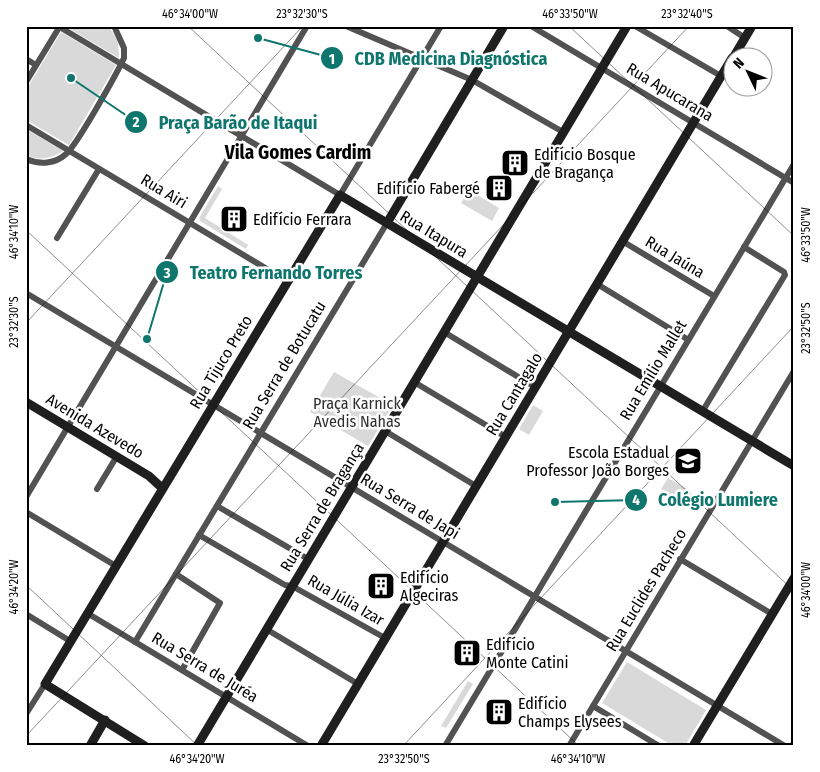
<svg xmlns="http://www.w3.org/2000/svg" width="820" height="772" font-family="'Fira Sans Condensed',sans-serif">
<rect width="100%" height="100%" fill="#fff"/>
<g fill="#d9d9d9">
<polygon points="65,26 109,26 118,42 119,58"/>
<polygon points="61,32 116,65 69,145 26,120 26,90"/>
<path d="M26 129 63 151C51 159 39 161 26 155Z"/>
<polygon points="218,186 222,189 205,218 248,245 246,249 200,221 199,218"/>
<polygon points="469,190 499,208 492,221 461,203"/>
<polygon points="334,372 393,405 368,446 310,412"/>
<polygon points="533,405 543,411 529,435 519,429"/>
<polygon points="668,478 691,491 684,503 661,489"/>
<polygon points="627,662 706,710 685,746 673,746 602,703"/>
<polygon points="468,681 473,684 446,728 441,726"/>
</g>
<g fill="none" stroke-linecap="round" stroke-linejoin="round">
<g stroke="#525252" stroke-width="6">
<polyline points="58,26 340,195 441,26"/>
<polyline points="346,26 472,80 563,132"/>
<polyline points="531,26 794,183"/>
<polyline points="635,26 721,76"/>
<polyline points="727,26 745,38"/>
<polyline points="26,59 36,65"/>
<polyline points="26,82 60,26"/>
<polyline points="26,125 287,281"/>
<path d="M26 159C40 165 55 164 66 154 77 145 117 73 124 58V48L114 26"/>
<polyline points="57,238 99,169"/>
<polyline points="622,241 714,296"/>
<polyline points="597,284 687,339"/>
<polyline points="26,293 785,746"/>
<polyline points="444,332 535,387"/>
<polyline points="414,382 506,437"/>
<polyline points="702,412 785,275 784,272 744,247"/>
<polyline points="385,431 476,486"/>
<polyline points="97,489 117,456"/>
<polyline points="26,497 307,26"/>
<polyline points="217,506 308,559"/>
<polyline points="26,512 116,566"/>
<polyline points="199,535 285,585 292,586 385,638"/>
<polyline points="680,559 772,614"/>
<polyline points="176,574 220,603 182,670"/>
<polyline points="87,613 308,746"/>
<polyline points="26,614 70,641"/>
<polyline points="266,629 358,684"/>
<polyline points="135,642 387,223"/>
<polyline points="593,706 659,746"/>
<polyline points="26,714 45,684"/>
<polyline points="445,746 794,164"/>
<polyline points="569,746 794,371"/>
</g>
<g stroke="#1f1f1f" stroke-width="9">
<polyline points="733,58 752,26"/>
<polyline points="387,223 504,26"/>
<polyline points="26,402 149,476 162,488"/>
<polyline points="90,746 105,720"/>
<polyline points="145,746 45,684 340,195 794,466"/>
<polyline points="197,746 627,26"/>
<polyline points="321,746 732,58"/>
<polyline points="693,746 794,578"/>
</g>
</g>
<path fill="none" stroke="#000" stroke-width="1" stroke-opacity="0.45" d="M188 26 794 591M569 26 794 236M26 230 579 746M26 323 303 26M26 585 198 746M26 736 689 26M403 746 794 326M788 746 794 739"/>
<defs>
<symbol id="building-square" viewBox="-11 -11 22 22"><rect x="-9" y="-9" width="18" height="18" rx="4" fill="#000" stroke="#fff"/><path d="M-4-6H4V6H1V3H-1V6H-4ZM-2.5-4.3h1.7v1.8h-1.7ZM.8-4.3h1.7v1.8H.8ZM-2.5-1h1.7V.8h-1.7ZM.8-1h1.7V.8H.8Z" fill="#fff"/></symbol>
<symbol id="school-square" viewBox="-11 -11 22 22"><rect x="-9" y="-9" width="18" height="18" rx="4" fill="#000" stroke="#fff"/><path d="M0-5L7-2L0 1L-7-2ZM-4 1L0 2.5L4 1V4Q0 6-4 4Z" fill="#fff"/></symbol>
</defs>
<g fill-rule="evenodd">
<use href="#building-square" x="499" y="147" width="32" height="32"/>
<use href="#building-square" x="483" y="172" width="32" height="32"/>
<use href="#building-square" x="218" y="203" width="32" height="32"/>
<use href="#school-square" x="672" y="445" width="32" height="32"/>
<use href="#building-square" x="365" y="570" width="32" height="32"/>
<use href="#building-square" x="451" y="637" width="32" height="32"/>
<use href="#building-square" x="483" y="696" width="32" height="32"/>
</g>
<g text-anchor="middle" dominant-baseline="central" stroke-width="5" stroke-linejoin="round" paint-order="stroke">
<g font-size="16" fill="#000" stroke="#fff">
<text transform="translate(670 92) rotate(31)">Rua Apucarana</text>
<text transform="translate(164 191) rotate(31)">Rua Airi</text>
<text transform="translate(434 234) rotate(31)">Rua Itapura</text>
<text transform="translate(675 257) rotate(31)">Rua Jaúna</text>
<text transform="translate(221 362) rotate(-59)">Rua Tijuco Preto</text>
<text transform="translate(284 365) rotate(-59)">Rua Serra de Botucatu</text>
<text transform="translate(653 370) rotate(-59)">Rua Emílio Mallet</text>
<text transform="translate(514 394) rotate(-59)">Rua Cantagalo</text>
<text transform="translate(95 426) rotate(31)">Avenida Azevedo</text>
<text transform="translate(410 506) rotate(31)">Rua Serra de Japi</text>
<text transform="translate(322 507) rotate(-59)">Rua Serra de Bragança</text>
<text transform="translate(646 590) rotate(-59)">Rua Euclides Pacheco</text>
<text transform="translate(346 600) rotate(30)">Rua Júlia Izar</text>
<text transform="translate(205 667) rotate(31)">Rua Serra de Juréa</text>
</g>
<g font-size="16" fill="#000" stroke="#fff" text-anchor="start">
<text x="534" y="154">Edifício Bosque<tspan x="534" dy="18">de Bragança</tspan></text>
<text x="480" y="188" text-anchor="end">Edifício Fabergé</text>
<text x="253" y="219">Edifício Ferrara</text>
<text x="669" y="452" text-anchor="end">Escola Estadual<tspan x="669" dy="18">Professor João Borges</tspan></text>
<text x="400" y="577">Edifício<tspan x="400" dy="18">Algeciras</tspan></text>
<text x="486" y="644">Edifício<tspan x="486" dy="18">Monte Catini</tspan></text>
<text x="518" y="703">Edifício<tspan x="518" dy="18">Champs Elysees</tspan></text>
</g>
<g font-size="16" fill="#303030" stroke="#fff">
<text x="357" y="403">Praça Karnick<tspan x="357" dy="18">Avedis Nahas</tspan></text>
</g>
<g font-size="19" font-weight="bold" fill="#000" stroke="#fff">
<text x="298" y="152">Vila Gomes Cardim</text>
</g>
</g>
<path fill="none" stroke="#0f766e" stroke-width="2" d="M258 38L332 58M71 78L136 122M147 339L167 272M555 502L636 500"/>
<g fill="#0f766e" stroke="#fff" stroke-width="2">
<circle cx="258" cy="38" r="5"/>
<circle cx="71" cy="78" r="5"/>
<circle cx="147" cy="339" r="5"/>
<circle cx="555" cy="502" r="5"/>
<circle cx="332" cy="58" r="12"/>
<circle cx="136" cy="122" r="12"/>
<circle cx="167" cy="272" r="12"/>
<circle cx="636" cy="500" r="12"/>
</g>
<g font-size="15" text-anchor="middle" font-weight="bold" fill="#fff">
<text x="332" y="64">1</text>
<text x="136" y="127">2</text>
<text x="167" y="278">3</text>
<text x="636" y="505">4</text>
</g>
<g font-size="18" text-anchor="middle" font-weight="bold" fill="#0f766e" stroke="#fff" stroke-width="5" stroke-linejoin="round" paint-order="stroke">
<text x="451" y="65">CDB Medicina Diagnóstica</text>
<text x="238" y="129">Praça Barão de Itaqui</text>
<text x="276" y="279">Teatro Fernando Torres</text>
<text x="718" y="506">Colégio Lumiere</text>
</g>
<rect width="820" height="772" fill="none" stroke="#ffffff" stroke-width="55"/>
<g transform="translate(748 72) rotate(313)"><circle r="24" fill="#ffffff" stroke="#999999"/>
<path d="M0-4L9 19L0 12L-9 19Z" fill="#000000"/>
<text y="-8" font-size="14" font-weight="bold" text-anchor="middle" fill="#000000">N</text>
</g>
<rect x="28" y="28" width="764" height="716" fill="none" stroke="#000" stroke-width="2"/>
<g font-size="12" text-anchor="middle" fill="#000">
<text x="190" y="18">46°34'00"W</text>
<text x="302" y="18">23°32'30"S</text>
<text x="570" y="18">46°33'50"W</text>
<text x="687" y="18">23°32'40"S</text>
<text transform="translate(14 232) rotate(-90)" y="4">46°34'10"W</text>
<text transform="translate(806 235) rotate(-90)" y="4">46°33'50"W</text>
<text transform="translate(14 322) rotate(-90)" y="4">23°32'30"S</text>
<text transform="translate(806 328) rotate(-90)" y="4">23°32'50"S</text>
<text transform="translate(14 587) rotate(-90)" y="4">46°34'20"W</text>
<text transform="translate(806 590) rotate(-90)" y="4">46°34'00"W</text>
<text x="197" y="763">46°34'20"W</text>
<text x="404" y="763">23°32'50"S</text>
<text x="578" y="763">46°34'10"W</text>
</g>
</svg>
